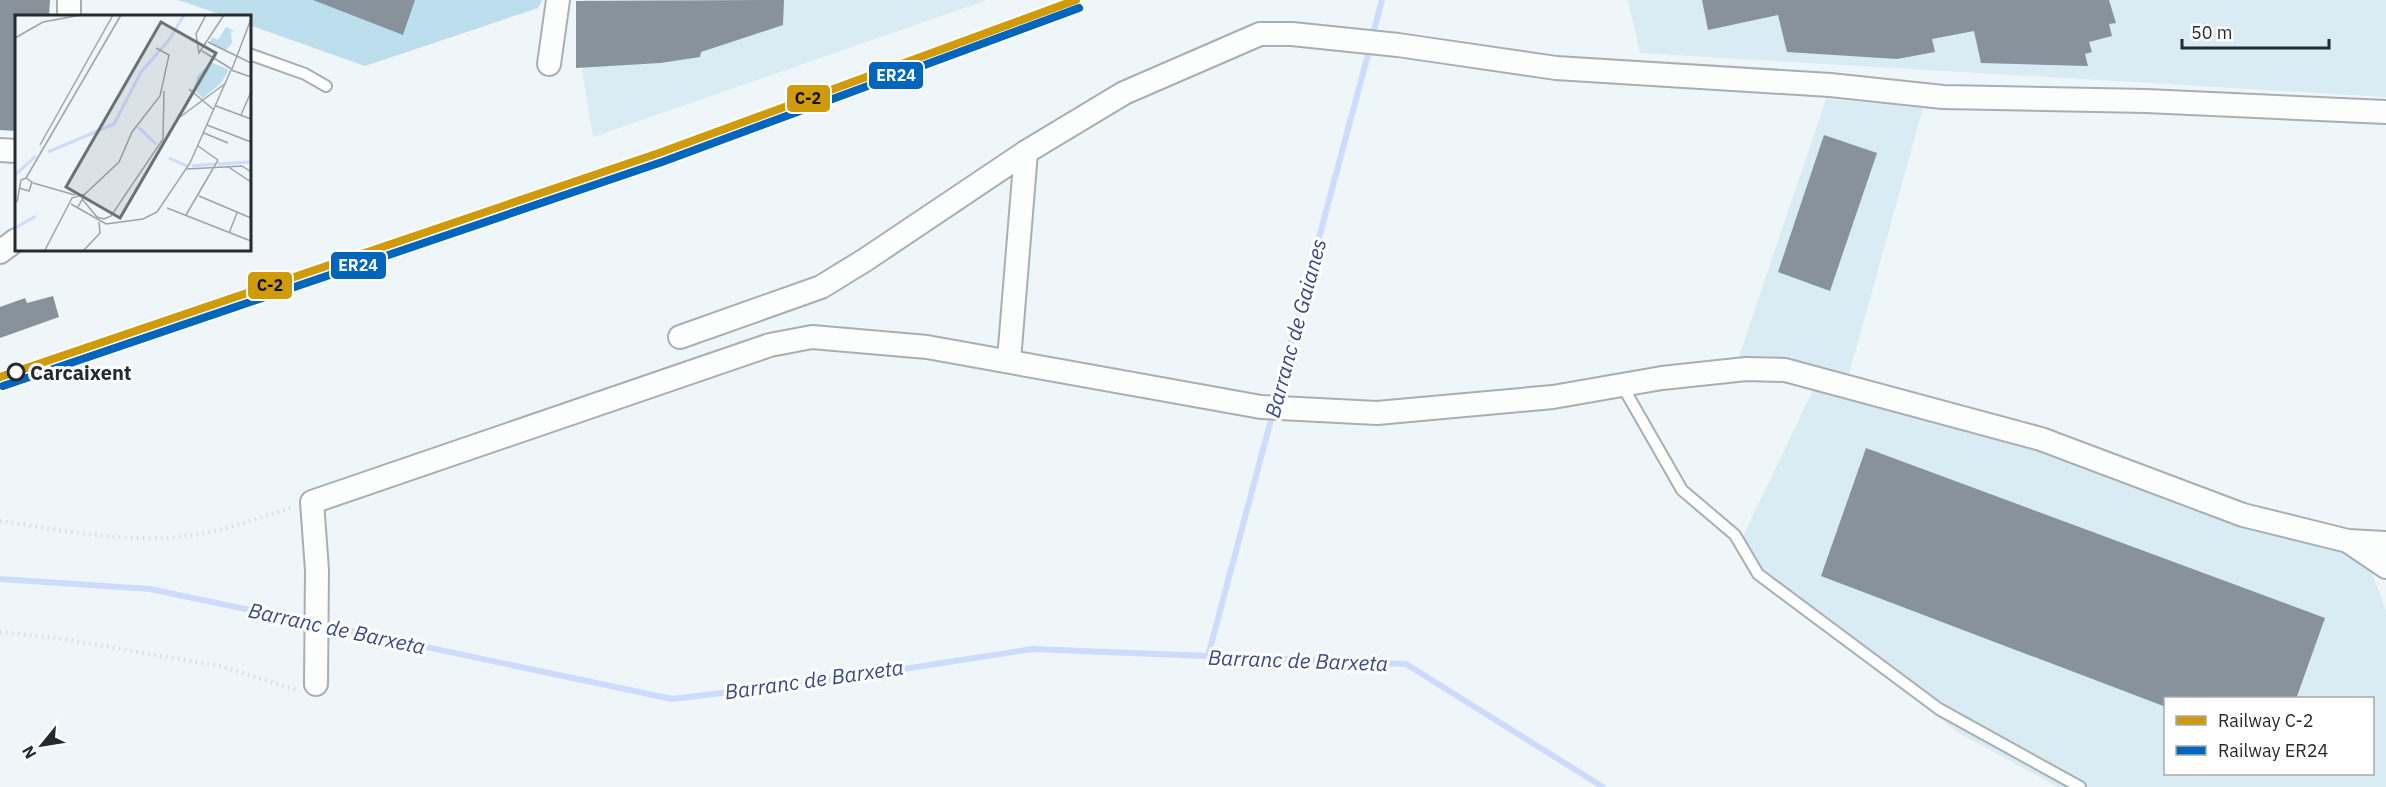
<svg xmlns="http://www.w3.org/2000/svg" width="2386" height="787" font-family="'IBM Plex Sans',sans-serif">
<rect width="100%" height="100%" fill="#eef6fa"/>
<g fill="#d9ebf3" fill-rule="evenodd">
<polygon points="584,0 987,0 593,137 582,71"/>
<polygon points="1628,0 2386,0 2386,97 1640,53"/>
<path d="M1826 99 1923 108 1849 374 2043 430 2191 486 2336 531 2366 557 2386 611V787H2058L1959 733 1754 579 1743 536 1818 380 1738 360ZM2166 698H2372V774H2166Z"/>
</g>
<polygon fill="#bcdeed" points="178,0 542,0 538,8 365,66 249,25 249,16 225,16"/>
<g fill="none" stroke-linecap="round" stroke-linejoin="round">
<g stroke="#cedbfd" stroke-width="6">
<polyline points="1372,37 1382,0"/>
<polyline points="1275,402 1370,47"/>
<polyline points="0,579 150,589 312,623"/>
<polyline points="322,625 672,699 839,679 1032,649 1406,664 1603,787"/>
<polyline points="1208,656 1273,412"/>
</g>
</g>
<g fill="#87929b">
<polygon points="0,0 50,0 49,16 16,16 16,131 0,130"/>
<polygon points="313,0 415,0 403,35"/>
<polygon points="784,0 783,25 701,52 700,57 660,63 576,68 576,1"/>
<polygon points="1702,0 2109,0 2116,23 2109,24 2112,36 2089,42 2092,52 2085,54 2088,66 1981,63 1974,31 1932,39 1935,52 1897,59 1787,52 1778,15 1708,30"/>
<polygon points="1824,135 1877,153 1830,291 1778,272"/>
<polygon points="53,296 59,317 0,338 0,307 25,298 27,303"/>
<polygon points="1866,448 2325,618 2296,699 2166,699 2166,707 1821,576"/>
</g>
<g fill="none" stroke-linecap="round" stroke-linejoin="round">
<defs>
<g id="service">
<polyline points="249,54 305,74 326,86"/>
<polyline points="1623,387 1682,490 1735,535 1758,574 1939,709 2080,787"/>
</g>
<g id="minor">
<polyline points="69,16 69,0"/>
<polyline points="549,64 558,0"/>
<polyline points="0,150 16,151"/>
<polyline points="0,252 16,240"/>
<polyline points="680,337 821,287 865,260 1026,152 1124,93 1260,34 1292,34 1398,45 1556,68 1830,85 1943,97 2146,101 2386,112"/>
<polyline points="1009,360 1026,152"/>
<polyline points="2349,542 2386,567"/>
<polyline points="316,684 317,570 312,502 770,345 812,337 927,347 1261,407 1377,413 1553,397 1662,378 1746,369 1785,370 2041,439 2243,515 2348,541 2386,543"/>
</g>
</defs>
<use href="#service" stroke="#a8aeb1" stroke-width="14"/>
<use href="#minor" stroke="#a8aeb1" stroke-width="26"/>
<g stroke="#dadcdd" stroke-width="4" stroke-dasharray="1.5 4.5" stroke-linecap="butt">
<path d="M0 521C69 531 141 547 210 532 238 526 266 515 294 507"/>
<polyline points="0,632 57,638 220,666 297,690"/>
</g>
<use href="#service" stroke="#fcfefe" stroke-width="10"/>
<use href="#minor" stroke="#fcfefe" stroke-width="22"/>
<defs>
<polyline id="rail-1" points="0,377 659,153 1076,0"/>
<polyline id="rail-2" points="3,386 662,162 1079,8"/>
</defs>
<use href="#rail-1" stroke="#fff" stroke-width="12"/>
<use href="#rail-2" stroke="#fff" stroke-width="12"/>
<use href="#rail-1" stroke="#cf9b09" stroke-width="8"/>
<use href="#rail-2" stroke="#0065bd" stroke-width="8"/>
</g>
<circle fill="#fff" stroke="#242a2d" stroke-width="3" cx="16" cy="372" r="8"/>
<g text-anchor="middle" dominant-baseline="central" stroke-width="6" stroke-linejoin="round" paint-order="stroke">
<g font-size="20" font-weight="bold" fill="#242a2d" stroke="#fff" text-anchor="start">
<text x="30" y="372">Carcaixent</text>
</g>
<g font-size="21" font-style="italic" fill="#38498c" stroke="#fff">
<text transform="translate(1295 328) rotate(-75)">Barranc de Gaianes</text>
<text transform="translate(337 628) rotate(12)">Barranc de Barxeta</text>
<text transform="translate(1298 660) rotate(2)">Barranc de Barxeta</text>
<text transform="translate(814 679) rotate(-8)">Barranc de Barxeta</text>
</g>
</g>
<g transform="translate(15 15)">
<rect width="236" height="236" fill="#eef6fa"/>
<path d="M211 12 221 17 216 16 217 28 210 36 195 27 197 22 203 25ZM196 47 214 55 205 69 188 83 179 75 182 61Z" fill="#bcdeed"/>
<path fill="none" stroke="#cedbfd" stroke-width="3" d="M123 112 141 129M33 137 99 109 126 57 154 25 169 0M154 143 172 151M203 149 236 147M177 151 199 149M0 160 21 141M0 213 21 201"/>
<path fill="none" stroke="#9da4a8" stroke-width="1.5" d="M191 0 181 19 184 38 209 0M0 23 28 7 66 0M193 27 236 48M187 36 215 53M213 52 217 54 236 4M216 55 236 62M174 74 199 95M201 91 236 104M226 100 236 77M165 102 211 68M192 110 236 127M189 118 213 128M25 130 98 0M183 131 203 145M212 151 236 167M172 154 227 151 236 157M11 163 106 0M18 168 60 180M184 181 236 203M67 184 82 202 89 204 96 201 148 124 149 76M2 187 6 165 11 163 17 167 14 176 4 173M56 189 91 209 128 204 142 197 175 148 216 55M63 192 70 179 104 147 117 117 145 81 154 40 141 33M152 193 236 226M171 200 203 145M214 218 222 198M30 235 57 183 70 179M69 235 85 218 84 207"/>
<path fill="#6b7175" fill-opacity="0.15" stroke="#6b7175" stroke-width="3" d="M146 7 201 38 105 203 51 172Z"/>
<rect width="236" height="236" fill="none" stroke="#242a2d" stroke-width="3"/>
</g>
<g stroke="#fff" stroke-width="2">
<rect x="868" y="61" width="56" height="29" rx="6" fill="#0065bd"/>
<rect x="786" y="84" width="45" height="29" rx="6" fill="#cf9b09"/>
<rect x="330" y="251" width="57" height="29" rx="6" fill="#0065bd"/>
<rect x="247" y="271" width="46" height="29" rx="6" fill="#cf9b09"/>
</g>
<g font-size="16" text-anchor="middle" font-weight="bold" fill="#fff">
<text x="896" y="81">ER24</text>
<text x="358" y="271">ER24</text>
</g>
<g font-size="16" text-anchor="middle" font-weight="bold" fill="#111">
<text x="808" y="104">C-2</text>
<text x="270" y="291">C-2</text>
</g>
<rect x="2164" y="697" width="210" height="78" fill="#ffffff" stroke="#a7aaab" stroke-width="1.5"/>
<rect x="2176" y="716" width="30" height="9" fill="#cf9b09" stroke="#a7aaab" stroke-width="1.5"/>
<text x="2218" y="727" font-size="18" fill="#242a2d">Railway C-2</text>
<rect x="2176" y="746" width="30" height="9" fill="#0065bd" stroke="#a7aaab" stroke-width="1.5"/>
<text x="2218" y="757" font-size="18" fill="#242a2d">Railway ER24</text>
<g transform="translate(42 745) rotate(240)" stroke="#ffffff" stroke-width="4.5" paint-order="stroke">
<path d="M0-4.5L10 22L0 15L-10 22Z" fill="#242a2d"/>
<text y="-9" font-size="16" font-weight="bold" text-anchor="middle" fill="#242a2d">N</text>
</g>
<path d="M2182 39v9h147v-9" fill="none" stroke="#242a2d" stroke-width="3"/>
<text x="2191" y="39" font-size="18" fill="#242a2d" stroke="#ffffff" stroke-width="4.5" paint-order="stroke">50 m</text>
</svg>
